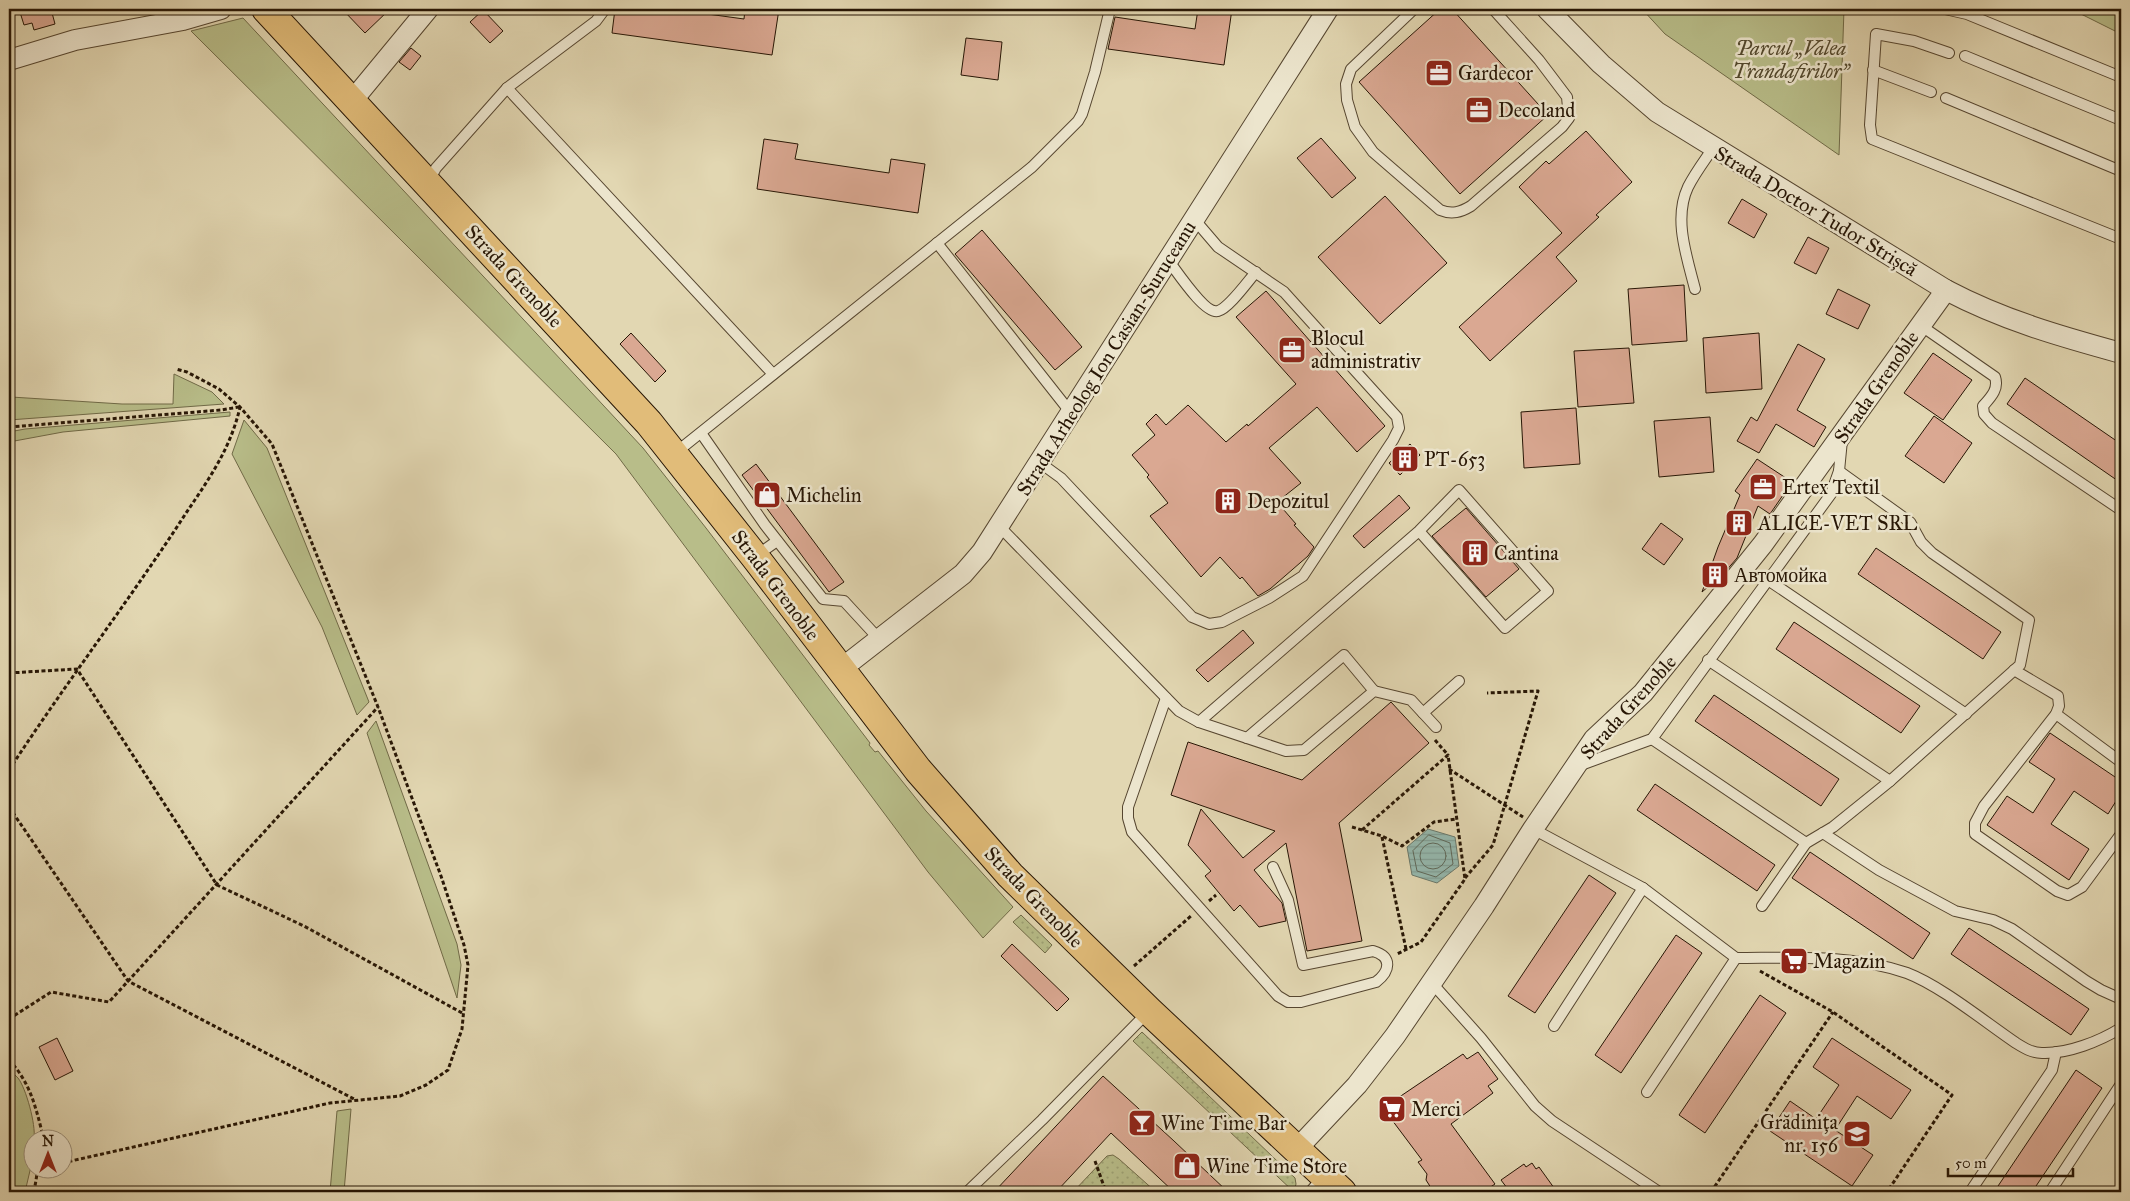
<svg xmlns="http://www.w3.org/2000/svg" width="2130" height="1201" font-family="'IM FELL Great Primer',serif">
<defs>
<pattern id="garden-dots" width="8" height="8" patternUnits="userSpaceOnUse" patternTransform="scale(1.25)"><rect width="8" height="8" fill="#b8bd89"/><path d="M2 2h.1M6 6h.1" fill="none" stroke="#9ea275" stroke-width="1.8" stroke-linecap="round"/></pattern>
<pattern id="water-rules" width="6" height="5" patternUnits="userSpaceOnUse" patternTransform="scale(1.25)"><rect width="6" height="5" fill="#95b9af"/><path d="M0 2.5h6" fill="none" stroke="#809e95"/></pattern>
</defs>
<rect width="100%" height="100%" fill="#e2d7b2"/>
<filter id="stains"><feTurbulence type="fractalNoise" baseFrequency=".004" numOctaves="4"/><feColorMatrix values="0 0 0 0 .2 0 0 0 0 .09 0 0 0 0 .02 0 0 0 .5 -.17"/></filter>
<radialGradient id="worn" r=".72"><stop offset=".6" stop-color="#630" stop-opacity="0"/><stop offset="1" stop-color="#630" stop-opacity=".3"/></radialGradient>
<g fill="#b8bd89" stroke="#706a47">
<polygon points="1642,9 1844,9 1839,155 1665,34"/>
<polygon points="2071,9 2121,9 2121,34"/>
<polygon points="243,18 643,448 706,528 870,743 869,745 875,752 878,751 926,811 1013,907 983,938 928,872 616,454 191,31"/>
<polygon points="174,374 212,392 224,404 9,420 9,398 11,397 122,404 173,404"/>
<polygon points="230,412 230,416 63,432 9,442 9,432 25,429"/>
<polygon points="244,420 267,448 369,702 357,715 322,627 232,454"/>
<polygon points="376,721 457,944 461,965 457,998 367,733"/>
<path d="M9 1069C12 1072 15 1075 18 1078 26 1088 36 1125 34 1138H32V1162L25 1192H9Z"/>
<polygon points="351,1109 344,1192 330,1192 337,1111"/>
</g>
<g fill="url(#garden-dots)" stroke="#706a47">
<polygon points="1021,915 1052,945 1045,953 1013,922"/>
<polygon points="1142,1032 1295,1178 1296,1184 1294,1192 1133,1041"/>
<polygon points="1113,1155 1119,1159 1156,1192 1073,1192 1107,1156"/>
</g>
<polygon fill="url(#water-rules)" stroke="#69786b" points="1428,829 1455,837 1459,866 1437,883 1412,875 1407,847"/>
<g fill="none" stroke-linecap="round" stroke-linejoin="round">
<g stroke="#5e685a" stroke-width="1">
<polygon points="1429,835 1450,843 1453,864 1436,877 1417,871 1413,851"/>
<circle cx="1433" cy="856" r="13"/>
</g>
</g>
<g fill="#daa892" stroke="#271605">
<polygon points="19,9 51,9 55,24 34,30 32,23 24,25"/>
<polygon points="342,9 390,9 365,33"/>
<polygon points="615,9 671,9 744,19 745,9 779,9 772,55 612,33"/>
<polygon points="1198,9 1232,9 1224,65 1108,49 1115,17 1195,29"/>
<polygon points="1440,9 1452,9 1548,115 1460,194 1359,82"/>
<polygon points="483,10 503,31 490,43 470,22"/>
<polygon points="966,38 1002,42 998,80 961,75"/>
<polygon points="411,48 421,56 410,70 399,62"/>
<polygon points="1586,131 1632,182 1596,215 1599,217 1556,257 1577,281 1490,361 1459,327 1562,233 1519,187 1546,161 1549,164"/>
<polygon points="1321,138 1356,178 1332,198 1297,158"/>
<polygon points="764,139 798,144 795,159 889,173 891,159 925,164 918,213 757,189"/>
<polygon points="1385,196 1447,263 1380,324 1318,257"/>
<polygon points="1742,199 1767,214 1754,238 1728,223"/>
<polygon points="982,230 1082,347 1055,370 955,254"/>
<polygon points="1808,237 1829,248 1816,274 1794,263"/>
<polygon points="1684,285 1687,341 1632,345 1628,289"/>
<polygon points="1838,289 1870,305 1858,329 1826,314"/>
<polygon points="1266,291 1385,426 1357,452 1317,407 1269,448 1301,483 1277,502 1296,524 1294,525 1314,547 1308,556 1270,589 1258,596 1242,577 1240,579 1220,557 1201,577 1150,516 1168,503 1147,477 1149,475 1132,455 1155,435 1146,424 1156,414 1166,425 1188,405 1226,442 1247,424 1248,426 1296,384 1236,317"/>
<polygon points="631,333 666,371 655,382 620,344"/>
<polygon points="1759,333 1762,389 1706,393 1703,338"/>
<polygon points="1798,344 1825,359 1797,410 1826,427 1814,447 1776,424 1759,453 1737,441 1751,417 1757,421"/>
<polygon points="1629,348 1634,403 1578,407 1574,351"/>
<polygon points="1933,353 1972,380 1943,420 1904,393"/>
<polygon points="2025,378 2121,444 2121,483 2007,404"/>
<polygon points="1576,408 1580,464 1524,468 1521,412"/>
<polygon points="1934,416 1972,443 1944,483 1905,456"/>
<polygon points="1710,417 1714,472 1659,477 1654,421"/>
<polygon points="1410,444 1420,455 1400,475 1389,463"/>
<polygon points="1757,459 1792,482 1770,514 1758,506 1737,558 1725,572 1702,592 1718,547 1740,495 1735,491"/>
<polygon points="756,464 844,582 829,592 742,475"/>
<polygon points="1399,495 1410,508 1364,548 1353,536"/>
<polygon points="1466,508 1519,569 1486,597 1432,536"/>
<polygon points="1661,523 1683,539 1664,565 1642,549"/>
<polygon points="1876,548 2001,632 1983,659 1858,574"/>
<polygon points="1794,622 1920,706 1901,733 1776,649"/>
<polygon points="1243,630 1254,643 1208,682 1196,670"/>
<polygon points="1714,695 1839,779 1821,806 1695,721"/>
<polygon points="1391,702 1429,743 1339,823 1362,941 1307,951 1286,843 1254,870 1282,903 1286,921 1259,927 1240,905 1234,911 1205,876 1211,871 1188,845 1201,809 1243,858 1275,831 1171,795 1188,742 1302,780"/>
<polygon points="2050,733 2121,781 2121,793 2108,814 2074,791 2051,824 2089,849 2069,880 1987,825 2007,796 2033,813 2055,779 2029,762"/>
<polygon points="1655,784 1775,865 1757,891 1637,810"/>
<polygon points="1810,852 1930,933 1913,959 1792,878"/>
<polygon points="1589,875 1616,893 1535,1013 1508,996"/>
<polygon points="1969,928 2089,1009 2071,1035 1951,954"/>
<polygon points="1676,935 1702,953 1621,1073 1595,1055"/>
<polygon points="1012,944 1069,999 1057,1011 1001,956"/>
<polygon points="1760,995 1786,1013 1705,1133 1679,1115"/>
<polygon points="57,1038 73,1071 55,1080 39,1047"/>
<polygon points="1832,1038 1911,1090 1891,1119 1857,1096 1835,1130 1873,1155 1852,1186 1770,1131 1790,1101 1816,1119 1839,1085 1813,1067"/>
<polygon points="1478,1052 1498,1079 1488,1086 1493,1093 1451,1124 1495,1184 1483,1192 1433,1191 1426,1180 1427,1174 1418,1162 1422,1160 1383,1108 1463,1054 1467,1059"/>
<polygon points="2076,1070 2102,1088 2032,1192 1994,1192"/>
<polygon points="1103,1076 1174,1141 1228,1192 1174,1192 1111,1133 1056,1192 994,1192"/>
<polygon points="1532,1163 1536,1169 1539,1167 1557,1192 1510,1192 1501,1180 1524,1164 1526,1167"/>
</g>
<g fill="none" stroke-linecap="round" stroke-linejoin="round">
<defs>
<g id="service">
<path d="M1414 9 1351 69 1346 84 1347 100 1355 127 1373 152 1440 210C1452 215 1461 212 1471 206L1562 127 1569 118 1567 97 1539 60 1493 9"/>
<polyline points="1945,9 1967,14 2121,77"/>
<polyline points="1949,53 1914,41 1876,34 1870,125 1872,139 2121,239"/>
<polyline points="1965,56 2121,120"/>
<polyline points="1873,70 1931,92"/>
<polyline points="507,88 773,374"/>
<polyline points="1946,98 2121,171"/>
<polyline points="429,181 436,168 507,88 596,21 605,9"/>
<polyline points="937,243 1071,413"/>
<path d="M1168 260C1176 270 1205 315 1218 311 1229 308 1248 281 1256 272"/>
<path d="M1695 289C1687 257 1673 219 1688 187 1695 173 1705 160 1713 148"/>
<path d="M1920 325 1995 377C1999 389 1991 397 1983 406L1984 414 1992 423 2121 510"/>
<polyline points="701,433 765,525 823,599 844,601 879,639"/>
<polyline points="674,454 1032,167 1078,121 1082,114 1095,72 1110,9"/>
<polyline points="1039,462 1061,478 1192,617 1209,624 1222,622 1269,598 1303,576 1393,440 1399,428 1397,417 1284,292 1218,247 1194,219"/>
<polyline points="999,526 1179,711 1199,722 1286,751 1304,750 1374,691 1411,700 1436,727"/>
<polyline points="756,556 777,541"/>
<polyline points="1768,580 1966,714"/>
<polyline points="1708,660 1890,781"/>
<polyline points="2014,670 2058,696 2059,706 2056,714 1984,806 1975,823 1975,834 2057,891 2068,895 2082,887 2121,834"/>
<path d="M1166 698 1128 807V818L1132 832 1278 996 1288 1002H1301L1376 982C1390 971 1393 957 1373 951L1303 965 1288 900 1273 867"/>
<polyline points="1423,713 1459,681"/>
<polyline points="2056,714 2121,762"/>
<polyline points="1199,722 1419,531 1459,490 1548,591 1505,628 1419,531"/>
<polyline points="1247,738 1344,655 1374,691"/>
<polyline points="1652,739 1806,843"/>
<polyline points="1578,766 1652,739 1831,494 1839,471 1842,440"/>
<polyline points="1533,829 1643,888 1736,958 1647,1092"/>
<polyline points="1823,833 1879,870 1955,911 1993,920 2012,929 2086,981 2101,990 2121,999"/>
<polyline points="1762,906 1806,843 1833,827 1890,781 2020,665 2029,620 1932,553 1921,542 1910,522 1839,471"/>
<path d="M1736 958C1792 958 1854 954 1907 973 1941 986 1985 1022 2016 1043 2024 1048 2032 1053 2042 1053 2068 1054 2100 1041 2121 1028"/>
<polyline points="1431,982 1481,1038 1535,1106 1552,1121 1659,1192"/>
<polyline points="1554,1026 1643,888"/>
<polyline points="967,1192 1042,1120 1149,1011"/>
<polyline points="1310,1192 1324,1176"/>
<polyline points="1970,1192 2052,1070 2056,1052"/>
<polyline points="2050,1192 2121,1084"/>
</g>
<g id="minor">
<path d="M1547 9 1601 64 1657 112 1946 290C2003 320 2059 336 2121 353"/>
<polyline points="9,60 75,40 183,20 221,9"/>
<polyline points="352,101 428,9"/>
<polyline points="841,669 963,574 982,552 1328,9"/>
<polyline points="1296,1150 1357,1085 1395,1036 1484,906 1533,829 1594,739 1643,693 1763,544 1946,290"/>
</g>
<polyline id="primary" points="266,9 649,423 755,557 918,770 1010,875 1149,1011 1342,1192"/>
</defs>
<use href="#service" stroke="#564630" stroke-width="12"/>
<use href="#minor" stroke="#564630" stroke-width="22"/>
<use href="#primary" stroke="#271605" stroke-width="30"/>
<g stroke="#271605" stroke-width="3" stroke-dasharray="4 2.5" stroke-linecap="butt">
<polyline points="9,427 221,410 239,407"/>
<polyline points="9,673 77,669 217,885 304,926 464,1014"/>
<polyline points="1435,740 1448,755"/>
<polyline points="1449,769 1523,817"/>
<path d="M9 770C62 689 121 611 175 530 201 489 229 456 240 407"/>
<polyline points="9,807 128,981 356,1100"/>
<polyline points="1352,827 1382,836 1402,846 1434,822 1456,819"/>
<polyline points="1362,830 1448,755 1465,879 1421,942 1397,954"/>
<polyline points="1382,837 1406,949"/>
<polyline points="1465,878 1493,845 1538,691 1487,693"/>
<polyline points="1209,901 1216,895"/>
<polyline points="1134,966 1191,916"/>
<polyline points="1760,971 1833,1012 1952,1095 1887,1192"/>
<polyline points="9,1019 51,992 109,1002 378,707"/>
<path d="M9 1060C29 1081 35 1104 42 1132V1138"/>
<polyline points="1095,1161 1106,1192"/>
<polyline points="62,1163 330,1103 400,1096 426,1085 448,1070 462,1029 468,965 464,945 441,876 378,707 272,444 240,407 219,389 187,372 176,369"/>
<polyline points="34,1192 38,1168"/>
<polyline points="1711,1192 1833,1012"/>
</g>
<use href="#service" stroke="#ece5cd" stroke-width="10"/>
<use href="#minor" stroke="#ece5cd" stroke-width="20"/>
<use href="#primary" stroke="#e1bc79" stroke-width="28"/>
</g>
<defs>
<symbol id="office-square" viewBox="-11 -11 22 22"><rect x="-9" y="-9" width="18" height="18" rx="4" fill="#8f2418" stroke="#ece5cd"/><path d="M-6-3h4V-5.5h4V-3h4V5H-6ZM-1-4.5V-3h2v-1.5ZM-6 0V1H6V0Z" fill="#fff"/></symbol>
<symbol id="building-square" viewBox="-11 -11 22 22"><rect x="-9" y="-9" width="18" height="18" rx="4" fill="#8f2418" stroke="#ece5cd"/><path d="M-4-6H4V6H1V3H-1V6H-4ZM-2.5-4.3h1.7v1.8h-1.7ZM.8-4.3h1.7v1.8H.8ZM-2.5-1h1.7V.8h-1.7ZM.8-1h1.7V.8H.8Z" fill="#fff"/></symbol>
<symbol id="shop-square" viewBox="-11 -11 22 22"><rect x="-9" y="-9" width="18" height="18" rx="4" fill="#8f2418" stroke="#ece5cd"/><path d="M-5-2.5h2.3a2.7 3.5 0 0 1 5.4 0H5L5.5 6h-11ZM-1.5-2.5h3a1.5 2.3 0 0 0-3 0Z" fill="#fff"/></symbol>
<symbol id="supermarket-square" viewBox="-11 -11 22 22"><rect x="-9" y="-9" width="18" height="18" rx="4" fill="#8f2418" stroke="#ece5cd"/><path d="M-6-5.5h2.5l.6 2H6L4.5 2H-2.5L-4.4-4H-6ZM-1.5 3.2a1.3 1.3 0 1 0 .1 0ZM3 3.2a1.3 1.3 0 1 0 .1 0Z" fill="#fff"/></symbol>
<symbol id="bar-square" viewBox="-11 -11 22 22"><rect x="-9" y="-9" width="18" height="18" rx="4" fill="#8f2418" stroke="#ece5cd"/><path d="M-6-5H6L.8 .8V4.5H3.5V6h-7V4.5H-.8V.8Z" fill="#fff"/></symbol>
<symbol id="school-square" viewBox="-11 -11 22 22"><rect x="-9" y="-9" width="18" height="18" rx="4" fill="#8f2418" stroke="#ece5cd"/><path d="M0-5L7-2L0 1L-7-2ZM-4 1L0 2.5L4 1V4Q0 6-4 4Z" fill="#fff"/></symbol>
</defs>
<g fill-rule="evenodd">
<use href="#office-square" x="1423" y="57" width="32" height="32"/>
<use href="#office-square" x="1463" y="94" width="32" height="32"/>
<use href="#office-square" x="1276" y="334" width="32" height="32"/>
<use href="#building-square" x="1389" y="443" width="32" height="32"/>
<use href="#office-square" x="1747" y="471" width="32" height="32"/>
<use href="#shop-square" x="751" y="479" width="32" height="32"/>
<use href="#building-square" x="1212" y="485" width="32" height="32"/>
<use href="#building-square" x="1723" y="507" width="32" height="32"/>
<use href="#building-square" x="1459" y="537" width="32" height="32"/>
<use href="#building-square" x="1699" y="559" width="32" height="32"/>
<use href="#supermarket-square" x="1778" y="945" width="32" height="32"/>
<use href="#supermarket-square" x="1376" y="1093" width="32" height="32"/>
<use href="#bar-square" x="1126" y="1107" width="32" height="32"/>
<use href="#school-square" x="1841" y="1118" width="32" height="32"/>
<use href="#shop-square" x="1171" y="1150" width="32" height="32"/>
</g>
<g text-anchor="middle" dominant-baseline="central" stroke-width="5" stroke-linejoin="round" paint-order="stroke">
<g font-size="20" font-style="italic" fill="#52482d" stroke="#ece5cd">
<text x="1791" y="48">Parcul „Valea<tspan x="1791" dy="23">Trandafirilor”</tspan></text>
</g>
<g font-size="20" fill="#271605" stroke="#ece5cd" text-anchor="start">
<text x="1458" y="73">Gardecor</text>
<text x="1498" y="110">Decoland</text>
<text x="1311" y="338">Blocul<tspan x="1311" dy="23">administrativ</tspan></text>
<text x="1424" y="459">PT-653</text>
<text x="1782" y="487">Ertex Textil</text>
<text x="786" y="495">Michelin</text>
<text x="1247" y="501">Depozitul</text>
<text x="1758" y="523">ALICE-VET SRL</text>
<text x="1494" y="553">Cantina</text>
<text x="1734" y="575">Автомойка</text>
<text x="1813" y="961">Magazin</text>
<text x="1411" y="1109">Merci</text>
<text x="1838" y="1122" text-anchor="end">Grădinița<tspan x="1838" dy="23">nr. 156</tspan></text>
<text x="1161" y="1123">Wine Time Bar</text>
<text x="1206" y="1166">Wine Time Store</text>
</g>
<g font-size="20" fill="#271605" stroke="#ece5cd">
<text transform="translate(1816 211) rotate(31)">Strada Doctor Tudor Strișcă</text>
<text transform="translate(514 276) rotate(47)">Strada Grenoble</text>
<text transform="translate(1106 358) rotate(-58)">Strada Arheolog Ion Casian-Suruceanu</text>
<text transform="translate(1876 387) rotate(-55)">Strada Grenoble</text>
<text transform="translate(776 585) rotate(53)">Strada Grenoble</text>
<text transform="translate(1628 707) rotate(-48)">Strada Grenoble</text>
<text transform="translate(1034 897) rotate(46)">Strada Grenoble</text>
</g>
</g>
<rect width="2130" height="1201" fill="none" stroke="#e2d7b2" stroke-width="30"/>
<rect x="10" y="10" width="2110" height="1181" fill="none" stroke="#271605" stroke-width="2.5"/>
<rect x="15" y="15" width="2100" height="1171" fill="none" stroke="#271605"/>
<g transform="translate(48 1154)"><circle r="24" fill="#ece5cd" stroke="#9d927d"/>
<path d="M0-4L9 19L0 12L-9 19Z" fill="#8f2418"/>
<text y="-8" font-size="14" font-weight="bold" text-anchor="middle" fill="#271605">N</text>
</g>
<path d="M1948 1168v8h125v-8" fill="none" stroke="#271605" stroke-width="2.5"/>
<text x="1955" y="1168" font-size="15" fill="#271605" stroke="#ece5cd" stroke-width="4" paint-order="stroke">50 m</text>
<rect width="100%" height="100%" filter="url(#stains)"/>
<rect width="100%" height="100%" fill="url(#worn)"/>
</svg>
